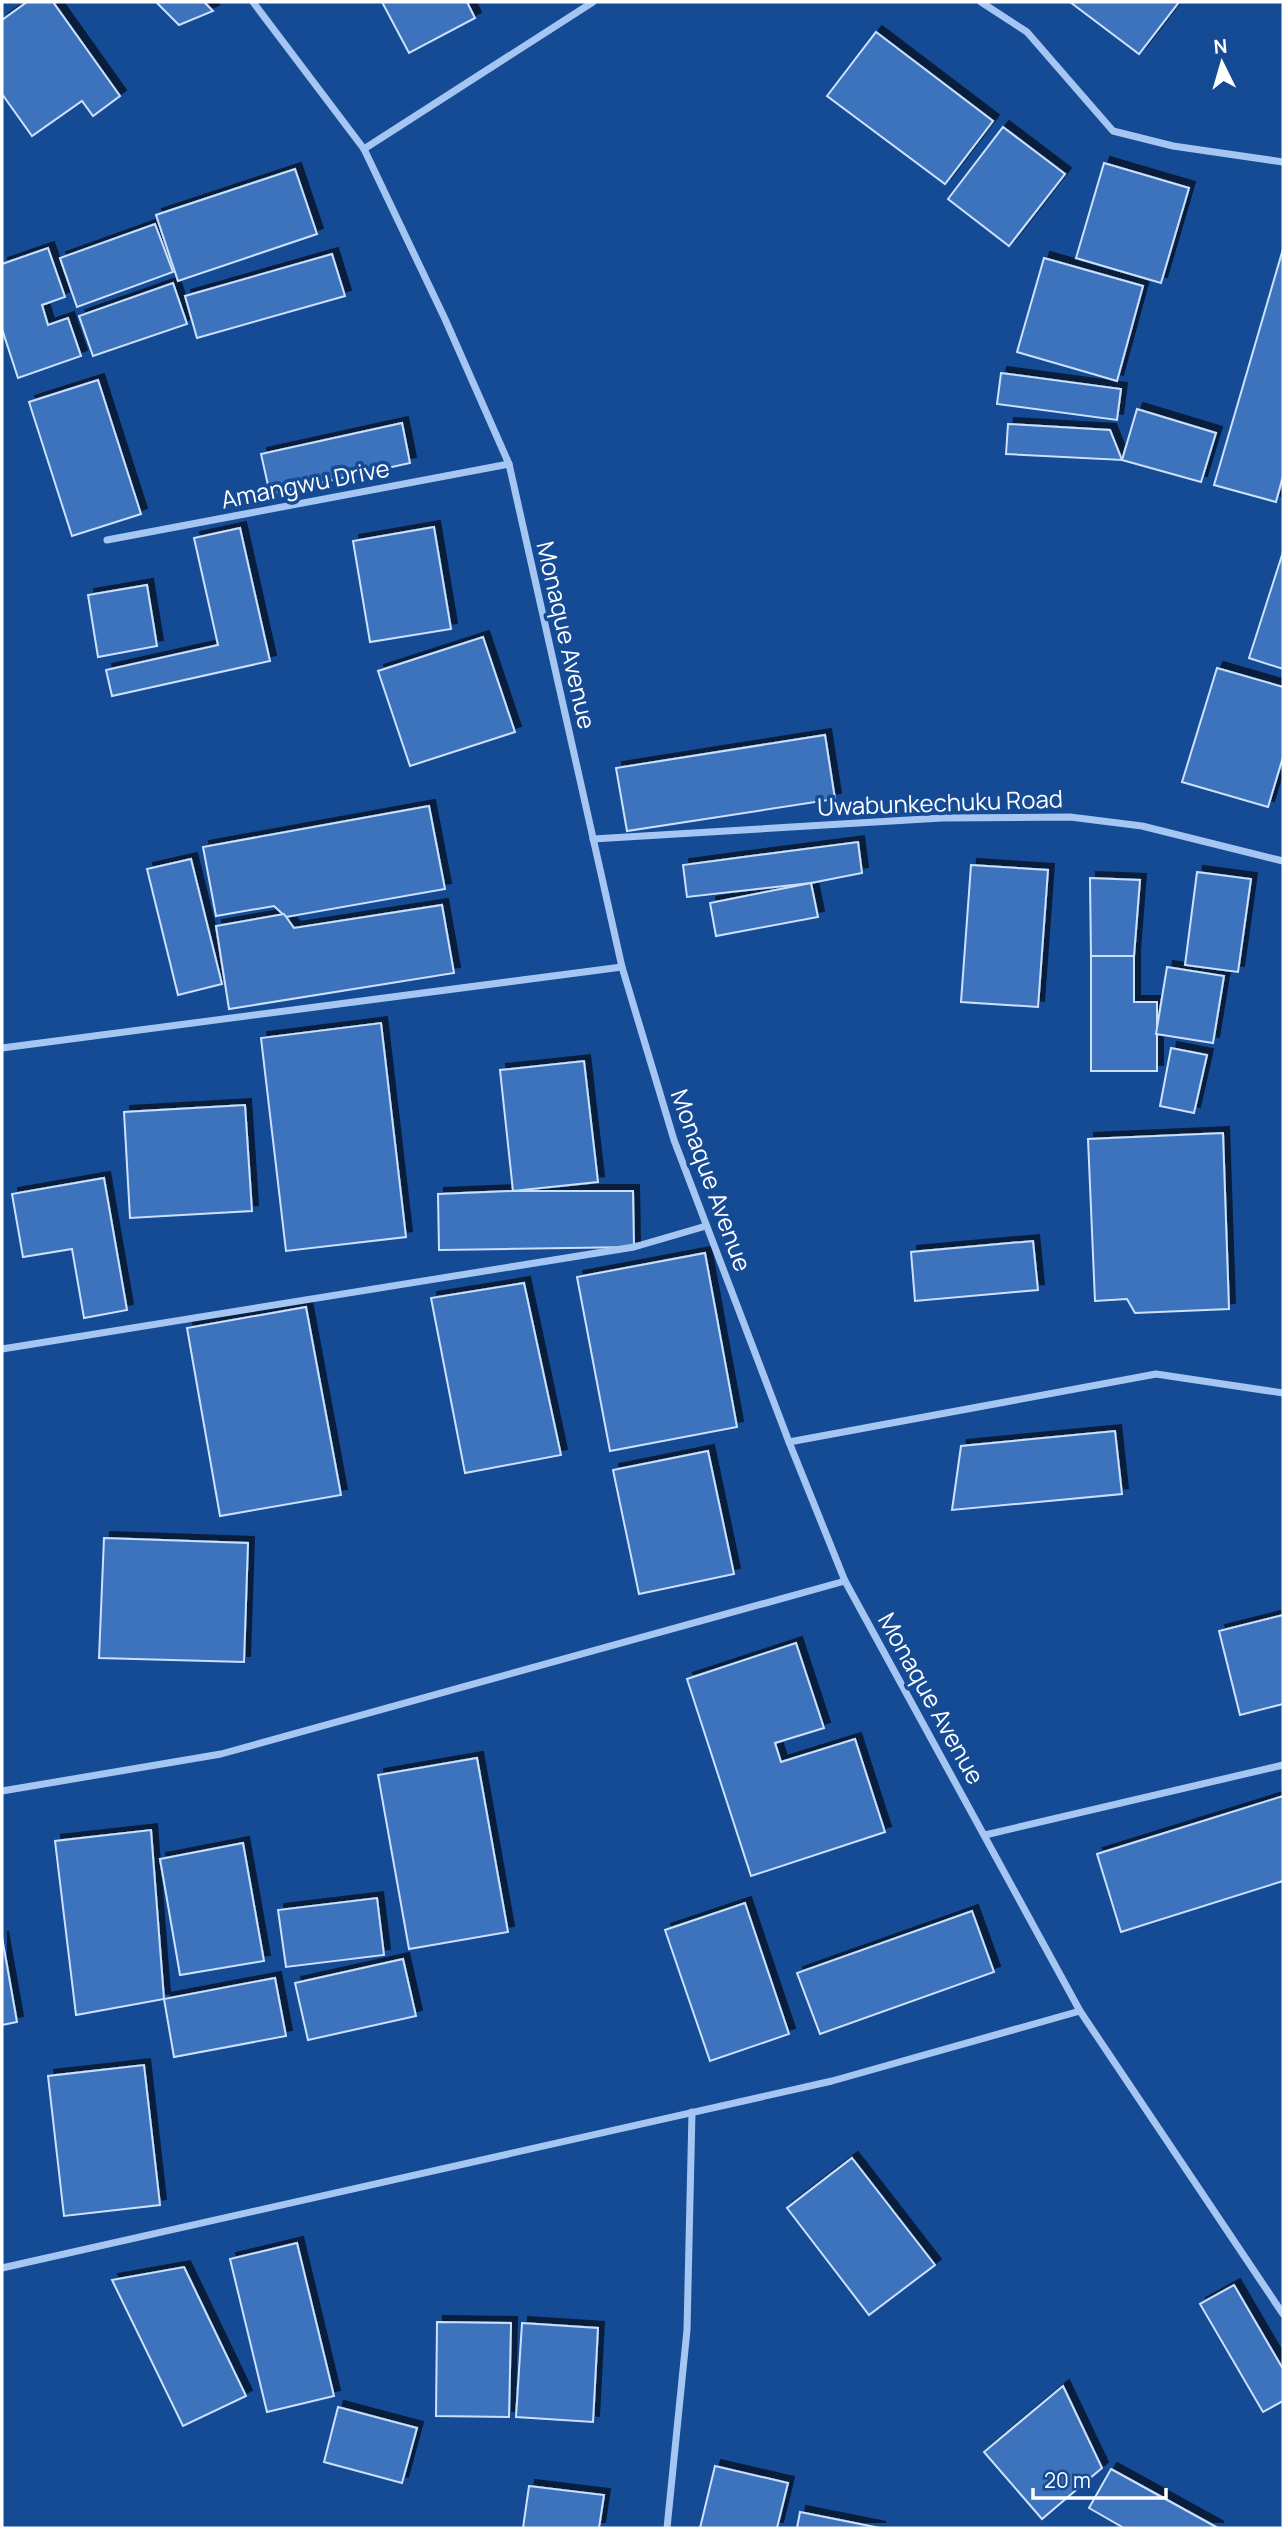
<svg xmlns="http://www.w3.org/2000/svg" width="1285" height="2530" font-family="Manrope,sans-serif">
<defs>
<filter id="shadow"><feDropShadow dx="6" dy="-6" stdDeviation="0" flood-color="#0009"/></filter>
</defs>
<rect width="100%" height="100%" fill="#154a95"/>
<g fill="#3d73bc" stroke="#cce1fc" stroke-width="2" filter="url(#shadow)">
<polygon points="27,2 53,2 120,96 93,116 82,101 32,136 2,94 2,20"/>
<polygon points="156,2 204,2 213,11 179,25"/>
<polygon points="382,2 467,2 475,18 409,53"/>
<polygon points="1070,2 1179,2 1139,54"/>
<polygon points="876,32 993,121 945,184 827,96"/>
<polygon points="1003,127 1065,174 1009,246 948,199"/>
<polygon points="1104,163 1189,188 1161,283 1076,258"/>
<polygon points="295,169 317,234 178,281 156,215"/>
<polygon points="155,224 173,272 77,307 60,258"/>
<polygon points="48,248 65,297 42,305 48,325 68,318 81,356 18,378 2,329 2,264"/>
<polygon points="1283,249 1283,476 1276,502 1214,485"/>
<polygon points="332,254 345,296 197,338 185,296"/>
<polygon points="1044,258 1143,286 1117,381 1017,352"/>
<polygon points="173,283 187,324 93,356 79,316"/>
<polygon points="1001,373 1121,389 1117,420 997,404"/>
<polygon points="98,380 141,514 72,536 29,402"/>
<polygon points="1137,409 1216,433 1201,482 1122,460"/>
<polygon points="402,423 410,463 270,494 261,454"/>
<polygon points="1008,424 1110,430 1122,460 1006,454"/>
<polygon points="434,527 451,629 370,642 353,541"/>
<polygon points="240,528 270,661 112,696 106,670 218,645 194,538"/>
<polygon points="1283,552 1283,669 1249,658"/>
<polygon points="147,585 157,646 98,657 88,595"/>
<polygon points="483,637 515,732 410,766 378,671"/>
<polygon points="1217,668 1283,687 1283,757 1268,807 1182,782"/>
<polygon points="825,735 835,799 627,831 616,768"/>
<polygon points="429,806 445,889 286,917 274,906 216,916 203,847"/>
<polygon points="858,842 862,873 811,883 687,897 683,865"/>
<polygon points="191,859 222,984 178,995 147,869"/>
<polygon points="971,865 1048,870 1038,1007 961,1002"/>
<polygon points="1197,872 1251,879 1238,972 1185,965"/>
<polygon points="1090,878 1140,880 1134,956 1091,956"/>
<polygon points="811,883 818,917 716,936 710,903"/>
<polygon points="442,905 454,973 229,1009 216,926 284,914 294,928"/>
<polygon points="1091,956 1134,956 1134,1002 1157,1002 1157,1071 1091,1071"/>
<polygon points="1167,967 1224,976 1213,1043 1156,1034"/>
<polygon points="381,1023 406,1237 286,1251 261,1038"/>
<polygon points="1171,1048 1207,1055 1194,1113 1160,1106"/>
<polygon points="584,1061 598,1182 513,1191 500,1070"/>
<polygon points="245,1105 252,1211 130,1218 124,1112"/>
<polygon points="1223,1133 1229,1309 1135,1313 1127,1299 1095,1301 1088,1139"/>
<polygon points="104,1178 127,1310 84,1318 72,1249 23,1257 12,1194"/>
<polygon points="513,1191 633,1191 634,1247 439,1250 438,1194"/>
<polygon points="1033,1241 1038,1290 915,1301 911,1252"/>
<polygon points="705,1253 737,1427 610,1451 577,1277"/>
<polygon points="524,1283 561,1455 465,1473 431,1298"/>
<polygon points="306,1307 341,1495 220,1516 187,1328"/>
<polygon points="1115,1431 1122,1494 952,1510 961,1446"/>
<polygon points="708,1451 734,1574 639,1594 613,1470"/>
<polygon points="104,1538 248,1543 244,1662 99,1658"/>
<polygon points="1283,1615 1283,1704 1240,1715 1219,1631"/>
<polygon points="796,1643 824,1728 775,1743 781,1762 855,1739 885,1832 751,1876 687,1679"/>
<polygon points="477,1758 508,1932 409,1949 378,1775"/>
<polygon points="1283,1796 1283,1881 1121,1932 1097,1854"/>
<polygon points="151,1830 164,1999 76,2015 55,1841"/>
<polygon points="243,1843 264,1961 180,1975 160,1859"/>
<polygon points="377,1898 384,1955 286,1967 278,1910"/>
<polygon points="745,1903 789,2034 710,2061 665,1930"/>
<polygon points="972,1911 994,1972 820,2034 797,1973"/>
<polygon points="2,1937 17,2022 2,2025"/>
<polygon points="403,1959 416,2016 308,2040 295,1983"/>
<polygon points="275,1978 286,2036 174,2057 164,1999"/>
<polygon points="144,2065 160,2205 64,2216 48,2076"/>
<polygon points="852,2158 935,2265 869,2315 787,2208"/>
<polygon points="297,2243 334,2396 267,2412 230,2259"/>
<polygon points="184,2267 246,2396 183,2426 112,2280"/>
<polygon points="1234,2285 1283,2369 1283,2401 1263,2412 1200,2304"/>
<polygon points="437,2322 511,2323 509,2417 436,2416"/>
<polygon points="522,2323 598,2328 593,2422 516,2417"/>
<polygon points="1063,2386 1102,2468 1042,2519 984,2452"/>
<polygon points="338,2407 417,2428 402,2483 324,2462"/>
<polygon points="715,2466 788,2483 777,2528 700,2528"/>
<polygon points="1111,2469 1218,2528 1124,2528 1089,2508"/>
<polygon points="529,2486 604,2495 599,2528 523,2528"/>
<polygon points="800,2512 880,2528 797,2528"/>
</g>
<g fill="none" stroke-linecap="round" stroke-linejoin="round">
<g stroke="#a5c6f2" stroke-width="7">
<polyline points="253,2 364,149 445,319 509,464 622,967 674,1140 789,1442 845,1581 1080,2011 1283,2314"/>
<polyline points="981,2 1027,32 1113,131 1173,146 1283,162"/>
<polyline points="364,149 593,2"/>
<polyline points="107,540 509,464"/>
<polyline points="593,839 942,818 1070,817 1142,826 1283,861"/>
<polyline points="2,1048 622,967"/>
<polyline points="2,1349 634,1247 706,1226"/>
<polyline points="789,1442 1156,1374 1283,1393"/>
<polyline points="2,1791 221,1754 845,1581"/>
<polyline points="985,1835 1283,1765"/>
<polyline points="2,2268 832,2081 1080,2011"/>
<polyline points="667,2528 687,2330 692,2112"/>
</g>
</g>
<g text-anchor="middle" dominant-baseline="central" stroke-width="7" stroke-linejoin="round" paint-order="stroke">
<g font-size="24" fill="#fff" stroke="#154a95">
<text transform="translate(305 483) rotate(-11)">Amangwu Drive</text>
<text transform="translate(567 635) rotate(77)">Monaque Avenue</text>
<text transform="translate(940 802) rotate(-2)">Uwabunkechuku Road</text>
<text transform="translate(712 1180) rotate(70)">Monaque Avenue</text>
<text transform="translate(932 1698) rotate(61)">Monaque Avenue</text>
</g>
</g>
<rect width="1285" height="2530" fill="none" stroke="#ffffff" stroke-width="7"/>
<g transform="translate(1222 63) rotate(355)" stroke="#154a95" stroke-width="5" paint-order="stroke">
<path d="M0-5L12 26L0 18L-12 26Z" fill="#ffffff"/>
<text y="-10" font-size="19" font-weight="bold" text-anchor="middle" fill="#ffffff">N</text>
</g>
<path d="M1033 2488v10h133v-10" fill="none" stroke="#ffffff" stroke-width="3.5"/>
<text x="1044" y="2488" font-size="21" fill="#ffffff" stroke="#154a95" stroke-width="5" paint-order="stroke">20 m</text>
</svg>
